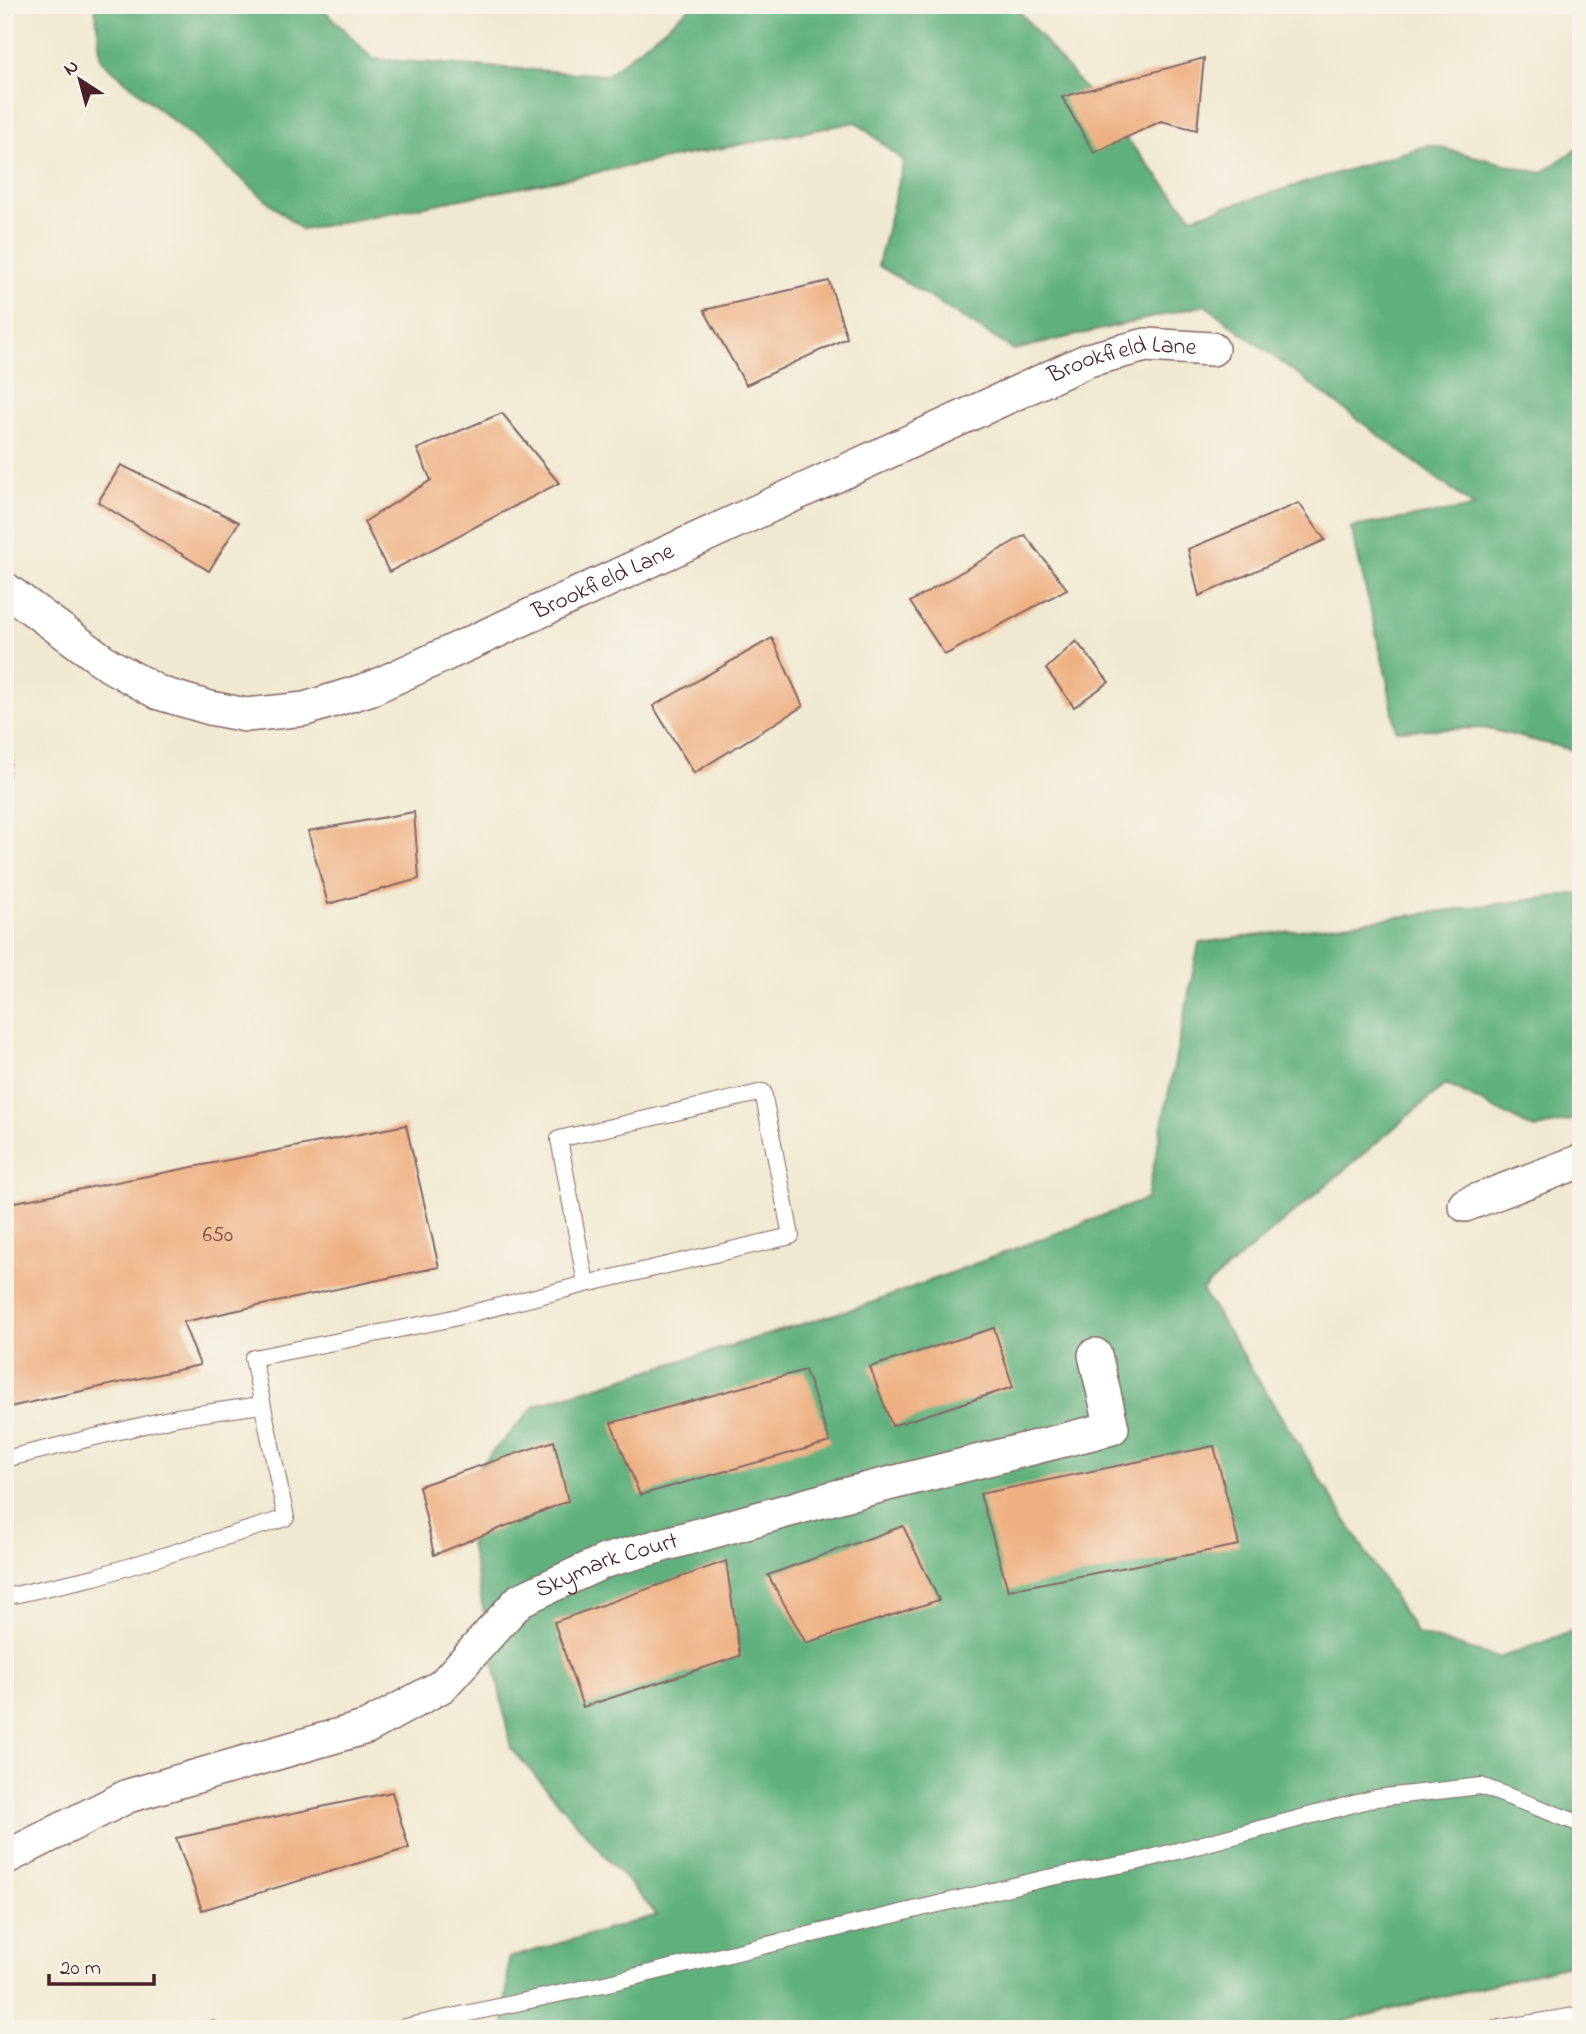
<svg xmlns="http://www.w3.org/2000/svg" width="1586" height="2034" font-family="'Indie Flower',sans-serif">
<rect width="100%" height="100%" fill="#f7f3e8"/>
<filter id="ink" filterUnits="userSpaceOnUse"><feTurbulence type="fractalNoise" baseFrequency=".0143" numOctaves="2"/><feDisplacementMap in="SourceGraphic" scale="14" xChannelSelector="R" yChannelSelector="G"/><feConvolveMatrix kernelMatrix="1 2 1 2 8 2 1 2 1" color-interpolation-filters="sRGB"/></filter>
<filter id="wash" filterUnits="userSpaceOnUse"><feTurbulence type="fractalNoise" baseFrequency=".00686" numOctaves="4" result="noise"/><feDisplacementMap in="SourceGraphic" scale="28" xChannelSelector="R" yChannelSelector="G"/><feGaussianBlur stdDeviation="1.57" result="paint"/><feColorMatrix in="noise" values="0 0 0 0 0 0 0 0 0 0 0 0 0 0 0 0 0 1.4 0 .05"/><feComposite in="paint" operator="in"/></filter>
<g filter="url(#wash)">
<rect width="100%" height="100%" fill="#f0e9d2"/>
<g fill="#5eb07d" stroke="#546854" stroke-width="2">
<polygon points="95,5 319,5 373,59 607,75 693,5 1014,5 1192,217 1429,145 1541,173 1581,146 1581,752 1484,728 1396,730 1387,679 1351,527 1475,507 1205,305 1014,350 878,265 904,161 856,122 302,230 101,60"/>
<polygon points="1581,893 1581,1118 1534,1129 1446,1084 1202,1290 1417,1634 1499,1658 1581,1628 1581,1962 1312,2029 504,2029 509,1958 657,1915 511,1748 459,1488 536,1405 868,1304 1147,1199 1199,943"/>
</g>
<g id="blocks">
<g fill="#eeb082">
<polygon points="1204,58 1197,130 1161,121 1094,153 1062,97"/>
<polygon points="829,281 847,338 746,385 704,310"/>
<polygon points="502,413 559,483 389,572 364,522 431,480 417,449"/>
<polygon points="121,465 239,522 209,571 98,502"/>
<polygon points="1299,503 1325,540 1199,596 1188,549"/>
<polygon points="1025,535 1067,589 945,655 910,602"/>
<polygon points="772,638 803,706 694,773 653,706"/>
<polygon points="1076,641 1109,682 1074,707 1046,669"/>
<polygon points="5,743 13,745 7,784 5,784"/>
<polygon points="414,812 419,879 328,904 308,831"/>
<polygon points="406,1125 439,1267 183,1322 200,1365 5,1408 5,1204"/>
<polygon points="994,1328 1013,1387 892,1426 870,1367"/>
<polygon points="805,1370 830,1442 640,1495 611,1423"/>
<polygon points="554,1441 568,1501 434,1555 419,1486"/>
<polygon points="1214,1446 1239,1545 1008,1590 980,1494"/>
<polygon points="903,1526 939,1600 806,1643 768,1575"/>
<polygon points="726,1561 740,1656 583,1707 554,1622"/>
<polygon points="392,1792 409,1848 202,1910 176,1838"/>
</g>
</g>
</g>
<g filter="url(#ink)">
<use href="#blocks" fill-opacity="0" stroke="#846665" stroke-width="2"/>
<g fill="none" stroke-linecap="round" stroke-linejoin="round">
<defs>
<g id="lane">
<polyline points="5,1459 177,1417 261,1405"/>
<polyline points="5,1597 95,1577 286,1518 253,1358 445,1320 586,1284 559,1139 763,1092 791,1236 586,1284"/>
<polyline points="211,2029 212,2029"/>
<polyline points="396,2029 604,1984 1047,1878 1136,1862 1376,1798 1481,1786 1581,1824"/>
<polyline points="1495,2029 1581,2015"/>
</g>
<g id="street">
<path id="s1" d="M5 589 109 665 159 693 210 708 246 715 305 709 372 688 1088 360 1146 345 1212 349"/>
<polyline points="1465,1205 1581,1161"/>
<path id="s2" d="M5 1858 128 1796 367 1727 442 1686 520 1600 605 1561 840 1496 1112 1428 1095 1355"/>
</g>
</defs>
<use href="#lane" stroke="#846665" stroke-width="18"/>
<use href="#street" stroke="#846665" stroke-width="36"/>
<use href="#lane" stroke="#fff" stroke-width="16"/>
<use href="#street" stroke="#fff" stroke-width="33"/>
</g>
</g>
<g text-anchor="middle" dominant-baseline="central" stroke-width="6" stroke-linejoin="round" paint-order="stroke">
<g font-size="21" fill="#734341">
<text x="218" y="1236">650</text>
</g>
<g font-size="24" fill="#4a1f2b" stroke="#f7f3e8">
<text stroke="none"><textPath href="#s1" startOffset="1227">Brookfield Lane</textPath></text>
<text stroke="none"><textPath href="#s1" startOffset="660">Brookfield Lane</textPath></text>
<text stroke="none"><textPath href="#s2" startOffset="682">Skymark Court</textPath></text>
</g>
</g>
<rect width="1586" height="2034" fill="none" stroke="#f7f3e8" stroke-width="28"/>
<g transform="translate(80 80) rotate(324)" stroke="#f7f3e8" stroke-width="5" paint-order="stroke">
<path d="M0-5L12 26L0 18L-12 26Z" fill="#4a1f2b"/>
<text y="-10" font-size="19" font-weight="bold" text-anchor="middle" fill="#4a1f2b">N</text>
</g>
<path d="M49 1974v10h105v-10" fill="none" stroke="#4a1f2b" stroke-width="3.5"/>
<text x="60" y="1974" font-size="21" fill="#4a1f2b" stroke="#f7f3e8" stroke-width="5" paint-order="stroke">20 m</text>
</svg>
